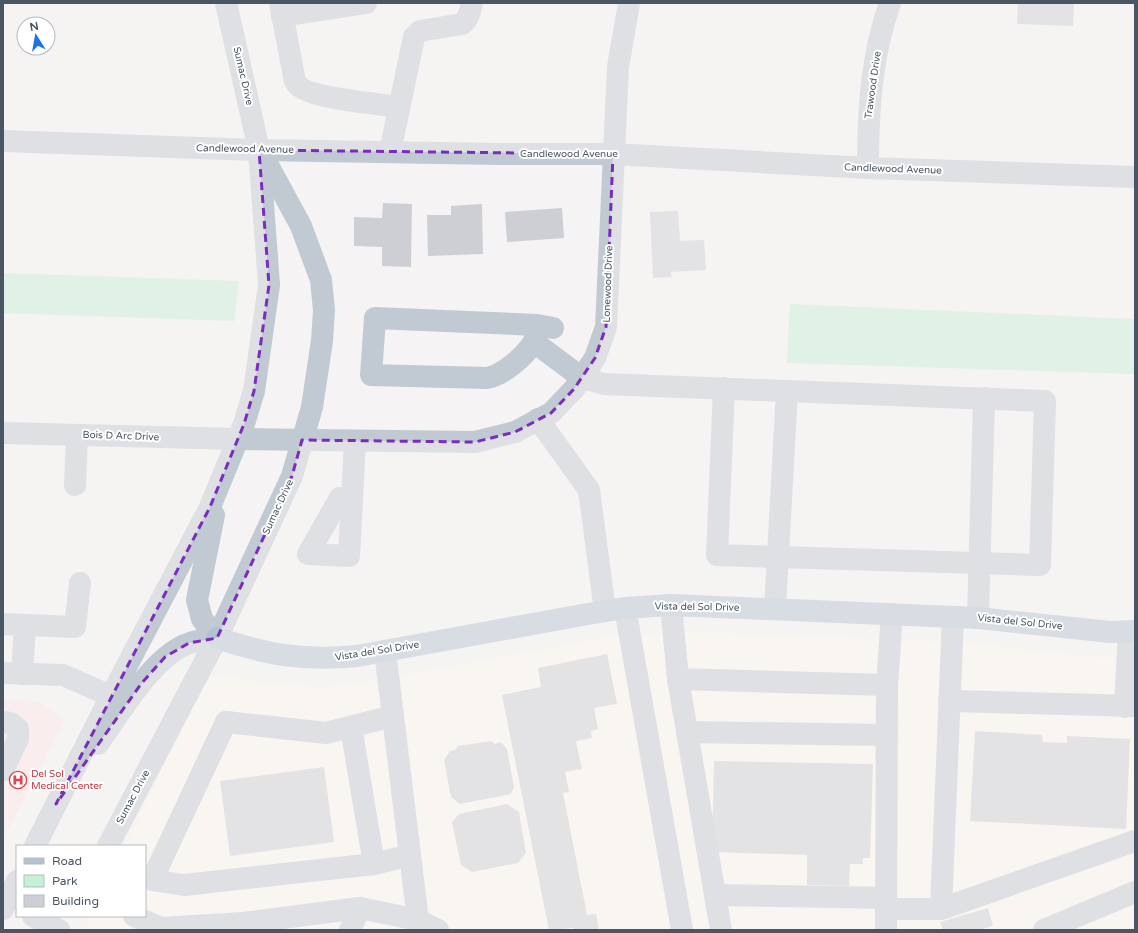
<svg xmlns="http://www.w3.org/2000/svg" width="1138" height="933" font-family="'Varela Round',sans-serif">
<rect width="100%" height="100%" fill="#f5f3f3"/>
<polygon fill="#fdf9ef" points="693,632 974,643 1088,657 1135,658 1135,930 85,930 91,916 145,916 145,846 125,846 203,685 211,679 219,677 232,676 253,681 313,687 345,686 614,636"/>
<polygon fill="#fce8e6" points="3,699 39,702 65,719 3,840"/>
<g fill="#c3f1d5">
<polygon points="3,273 239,281 234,321 3,313"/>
<polygon points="790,304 1135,319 1135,374 787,363"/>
</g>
<g fill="#cdcfd5">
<polygon points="1018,3 1074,3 1073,26 1017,24"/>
<polygon points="383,203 412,204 411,267 382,266 382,247 354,246 354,217 382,218"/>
<polygon points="482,204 483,254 428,256 427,215 451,215 451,206"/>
<polygon points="562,208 564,238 507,242 505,212"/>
<polygon points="678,211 680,241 704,240 706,270 671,272 672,277 653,278 650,212"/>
<polygon points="607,654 617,704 594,708 598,729 591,731 592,738 576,741 582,769 565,772 569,792 563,793 587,915 596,914 599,930 574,930 573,928 549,930 502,695 541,687 538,668"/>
<polygon points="975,731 1042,735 1043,742 1067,743 1067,736 1130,739 1126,829 970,821"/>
<polygon points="491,741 495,744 501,742 507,749 514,787 511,794 460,804 451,797 444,760 450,751 455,750 458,746"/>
<polygon points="714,761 873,764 870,858 863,858 863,864 850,864 849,886 807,885 807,855 712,852"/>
<polygon points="324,767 334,842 230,856 220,781"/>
<polygon points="507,804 519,812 526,853 518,863 472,872 461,865 452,822 459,814"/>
<polygon points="988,908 993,926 979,930 943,930 940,922"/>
</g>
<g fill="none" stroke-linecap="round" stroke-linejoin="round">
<g stroke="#c1cad2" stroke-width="22">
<path d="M280 3 294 76C294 78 295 82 297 84 306 98 380 104 399 107"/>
<polyline points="282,16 366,3"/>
<polyline points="3,141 259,150 500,154 613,154 868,168 1135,177"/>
<path d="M390 152 414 37 420 31 462 24C469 19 470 11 472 3"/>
<path d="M868 168C868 112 871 56 890 3"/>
<path d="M537 325C536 330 536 338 533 343 524 357 503 375 487 378L371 375 375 318 537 325 553 328"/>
<polyline points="534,342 582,378 604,384 1045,401 1040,565 717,555 724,388"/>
<polyline points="538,419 589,490 605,611"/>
<polyline points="3,433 238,439 475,442 515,432 551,413 574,389 595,358 606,327 618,67 629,3"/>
<polyline points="75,485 77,435"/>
<polyline points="352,498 340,498 308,554 349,556 355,441"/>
<polyline points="214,515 197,600 202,619 217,638"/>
<polyline points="671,605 678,679 887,685 892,614"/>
<polyline points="625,608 682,930"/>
<polyline points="775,609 787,391"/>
<polyline points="978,618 984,398"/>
<polyline points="3,624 75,627 80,583"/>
<polyline points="385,651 418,920"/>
<polyline points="3,673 63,675 111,696"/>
<polyline points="22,674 25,625"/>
<polyline points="678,679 721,930"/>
<polyline points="949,701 1135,706"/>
<polyline points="1125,707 1129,632"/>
<polyline points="393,716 326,733 226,722 152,880 184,885 374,864 410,855"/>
<polyline points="3,722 11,723 18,729 18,739 3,770"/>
<polyline points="351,727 374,864"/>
<polyline points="687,732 887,735"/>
<path d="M98 744C119 715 154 654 190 643 198 640 208 640 217 638"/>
<polyline points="35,846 111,696 210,507 244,424 254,391 269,285 259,150 226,3"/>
<polyline points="108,846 217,638 292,476 312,407 322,341 324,310 321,280 301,226 263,156"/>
<polyline points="715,895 886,898"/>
<polyline points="3,909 17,881"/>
<polyline points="886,909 941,909 1135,841"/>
<polyline points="941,909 953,617"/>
<polyline points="33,916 59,930"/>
<polyline points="134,916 161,928 243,923 360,908 418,920 438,930"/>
<polyline points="350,930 360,908"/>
<polyline points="886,930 887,685"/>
<polyline points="1044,930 1135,892"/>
</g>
<path stroke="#b3c2d1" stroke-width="22" d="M217 638C269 655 302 661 357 656L588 614 625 608 671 605 978 618 1110 632 1135 631"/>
</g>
<path d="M0 0H1138V933H0ZM259 150 613 154 606 327 595 358 574 389 551 413 515 432 475 442 302 440 292 476 217 638 189 643 165 657 141 684 56 804 210 507 244 424 254 391 269 285Z" fill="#f5f3f3" fill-opacity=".55" fill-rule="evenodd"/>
<path fill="none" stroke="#7b2cbf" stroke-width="3" stroke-dasharray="8 5" stroke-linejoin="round" d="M259 150 613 154 606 327 595 358 574 389 551 413 515 432 475 442 302 440 292 476 217 638 189 643 165 657 141 684 56 804 210 507 244 424 254 391 269 285Z"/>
<defs>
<symbol id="hospital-ring" viewBox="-11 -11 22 22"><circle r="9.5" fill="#fff" stroke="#e0444e" stroke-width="1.5"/><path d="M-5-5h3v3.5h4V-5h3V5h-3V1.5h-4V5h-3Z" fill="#e0444e"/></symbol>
</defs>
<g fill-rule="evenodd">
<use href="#hospital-ring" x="8" y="770" width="20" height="20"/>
</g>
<g text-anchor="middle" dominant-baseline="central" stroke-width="4" stroke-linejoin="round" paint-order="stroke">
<g font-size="10" fill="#4a5661" stroke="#fff">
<text transform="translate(243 76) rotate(77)">Sumac Drive</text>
<text transform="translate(873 85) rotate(-82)">Trawood Drive</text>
<text transform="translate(245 149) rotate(1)">Candlewood Avenue</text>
<text x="569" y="154">Candlewood Avenue</text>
<text transform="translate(893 169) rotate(2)">Candlewood Avenue</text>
<text transform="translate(608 284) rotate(-88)">Lonewood Drive</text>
<text transform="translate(121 436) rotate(2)">Bois D Arc Drive</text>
<text transform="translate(278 507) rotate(-65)">Sumac Drive</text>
<text transform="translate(697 607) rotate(1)">Vista del Sol Drive</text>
<text transform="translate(1020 622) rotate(6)">Vista del Sol Drive</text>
<text transform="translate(377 651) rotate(-9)">Vista del Sol Drive</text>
<text transform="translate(133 797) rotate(-62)">Sumac Drive</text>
</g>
<g font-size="10" fill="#be3a42" stroke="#fff" text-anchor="start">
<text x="31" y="774">Del Sol<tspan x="31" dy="12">Medical Center</tspan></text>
</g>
</g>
<rect width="1138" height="933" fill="none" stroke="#4a5661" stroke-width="8"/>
<rect x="16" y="845" width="130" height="72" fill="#ffffff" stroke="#b7bbc0"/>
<rect x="24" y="858" width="20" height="6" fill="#b3c2d1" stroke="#b7bbc0"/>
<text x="52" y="865" font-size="12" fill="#4a5661">Road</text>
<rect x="24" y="875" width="20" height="12" fill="#c3f1d5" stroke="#b7bbc0"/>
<text x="52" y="885" font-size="12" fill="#4a5661">Park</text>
<rect x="24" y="895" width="20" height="12" fill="#cdcfd5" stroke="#b7bbc0"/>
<text x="52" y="905" font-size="12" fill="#4a5661">Building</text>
<g transform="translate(36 36) rotate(349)"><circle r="19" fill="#ffffff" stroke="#b7bbc0"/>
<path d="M0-3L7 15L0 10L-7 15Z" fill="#1a73e8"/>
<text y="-6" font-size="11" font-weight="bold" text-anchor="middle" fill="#4a5661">N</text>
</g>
</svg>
